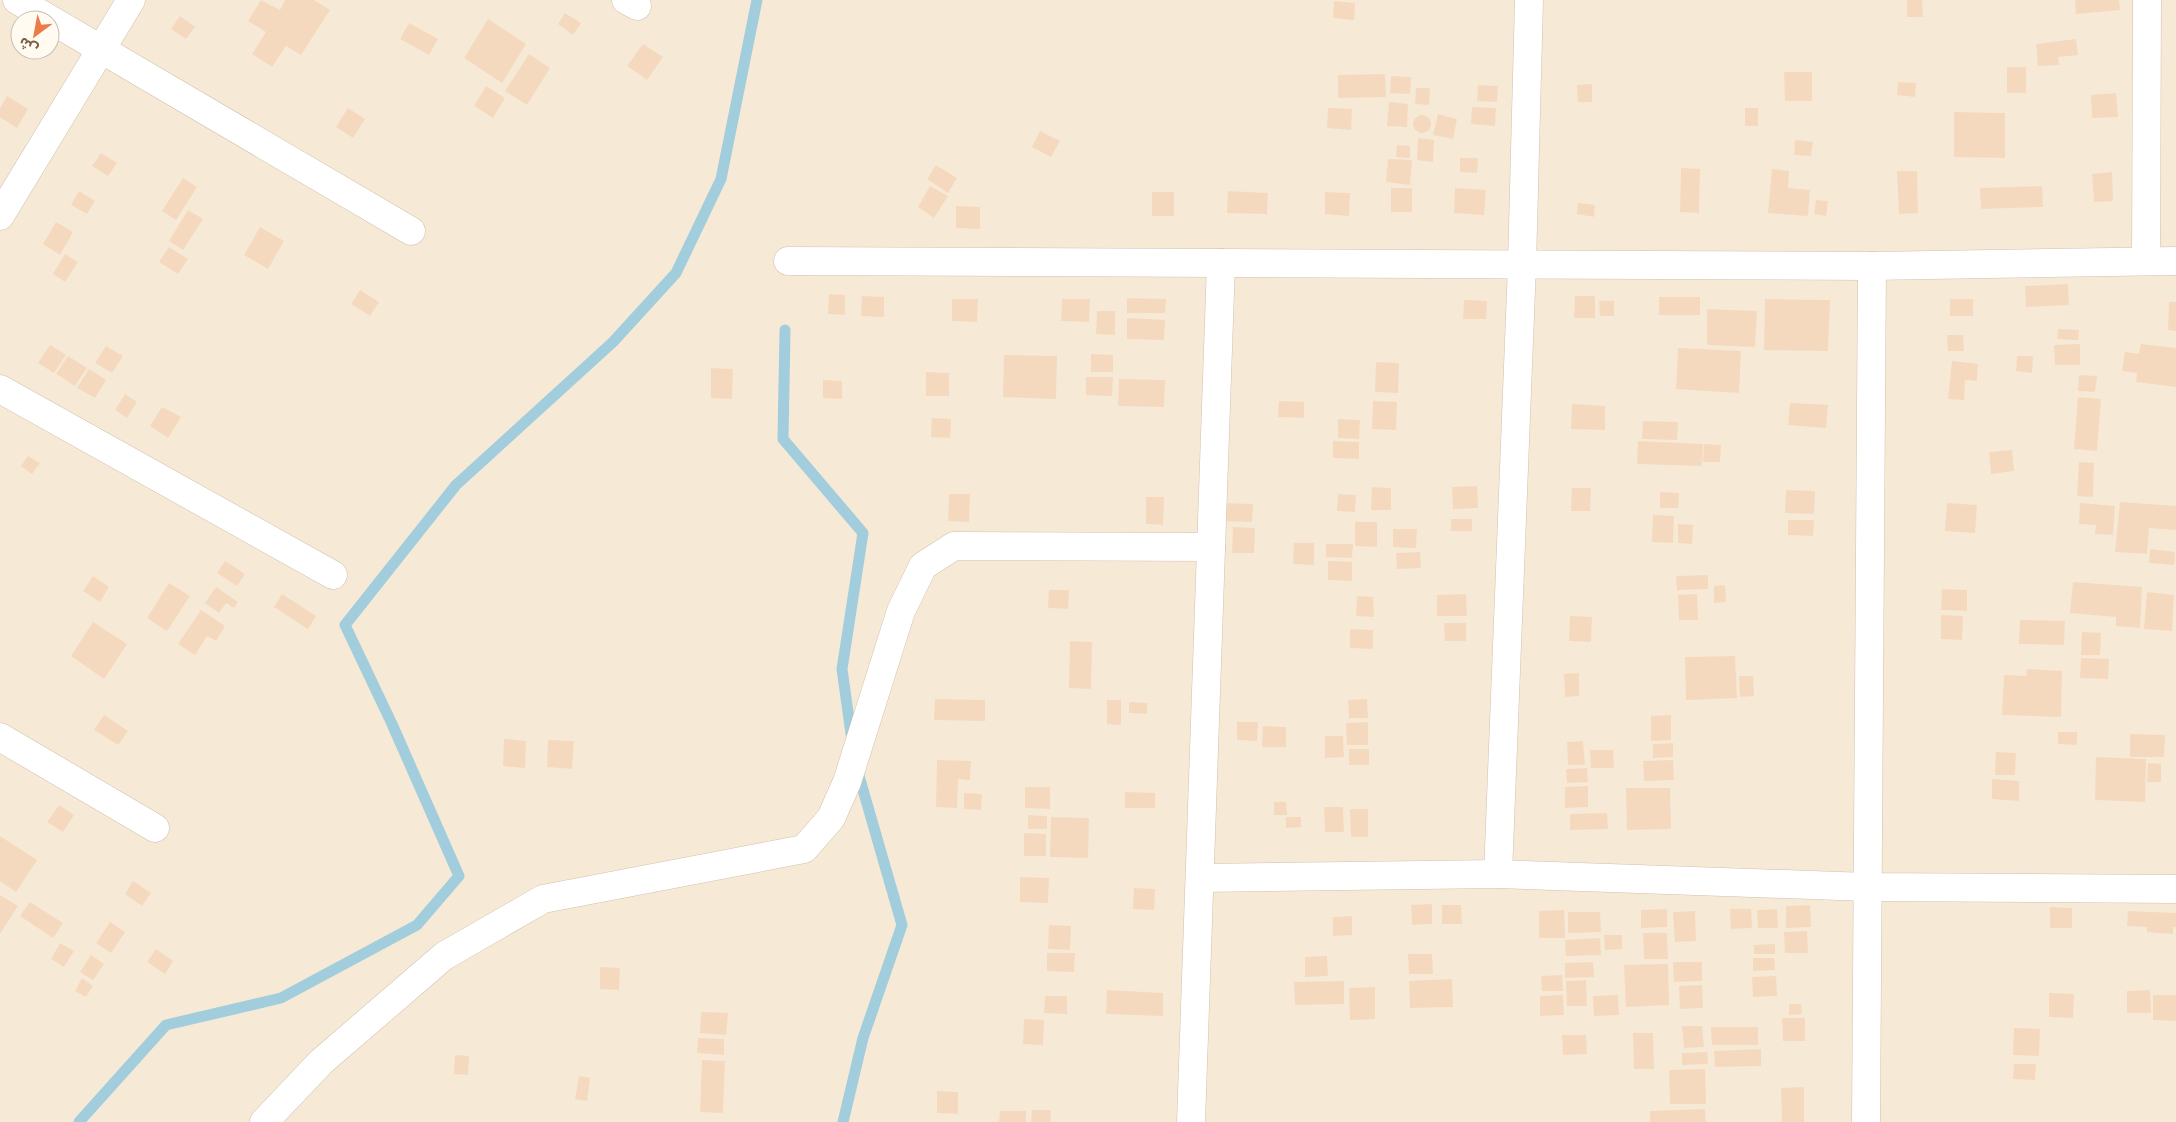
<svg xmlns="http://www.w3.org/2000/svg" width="2176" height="1122" font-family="'Roboto Condensed','Noto Sans Arabic',sans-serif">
<rect width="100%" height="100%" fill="#fef7e9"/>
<path fill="#f6ead7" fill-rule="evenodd" d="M0 0H2176V1122H0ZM20 20H50V50H20Z"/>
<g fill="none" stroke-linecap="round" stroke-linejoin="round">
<g stroke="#a1cddc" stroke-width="11">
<polyline points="785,330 783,439 863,533 842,669 852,741"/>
<polyline points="79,1122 166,1025 281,998 417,925 459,876 392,724 345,625 456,485 613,342 676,273 721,179 757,0"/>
<polyline points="843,1122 863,1038 902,925 857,769"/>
</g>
</g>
<g fill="#f5d9bf">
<polygon points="261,0 280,10 285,0 314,0 330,10 301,55 286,46 272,67 252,54 266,32 248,21"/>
<polygon points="1907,0 1922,0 1923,17 1907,17"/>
<polygon points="2075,0 2119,0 2120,10 2076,14"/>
<polygon points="1334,1 1355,3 1354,20 1333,18"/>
<polygon points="565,13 581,23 573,35 558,24"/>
<polygon points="180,16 195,27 186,39 171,29"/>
<polygon points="488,19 526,44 502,83 464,58"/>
<polygon points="409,23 438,39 429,55 400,39"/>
<polygon points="2076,39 2078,55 2058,57 2059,65 2038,66 2036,44"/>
<polygon points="643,44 663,57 647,80 627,66"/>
<polygon points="529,54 550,68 527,105 505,91"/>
<rect x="2007" y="67" width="19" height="26"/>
<polygon points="1784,72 1812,72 1812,101 1785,101"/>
<polygon points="1385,74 1386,97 1338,98 1338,75"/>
<polygon points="1391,76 1411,77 1410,94 1390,93"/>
<polygon points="1898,82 1916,83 1915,97 1897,95"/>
<polygon points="1592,84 1592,102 1578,102 1577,85"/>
<polygon points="1478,85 1498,86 1497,102 1477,101"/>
<polygon points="486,86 505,98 493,118 474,106"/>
<polygon points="1416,88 1430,88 1429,105 1415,104"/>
<polygon points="2116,93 2118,117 2092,118 2091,95"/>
<polygon points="7,96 28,109 17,128 0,117 0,108"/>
<polygon points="1389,102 1408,104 1407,127 1387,126"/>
<polygon points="1472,107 1496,108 1495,126 1471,124"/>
<polygon points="348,108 365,119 353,138 336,127"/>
<polygon points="1328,108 1352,109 1351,130 1327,128"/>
<rect x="1745" y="108" width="13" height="18"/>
<polygon points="1954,112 2005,113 2005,158 1954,157"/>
<polygon points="1438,114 1457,119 1453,139 1433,135"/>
<circle cx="1422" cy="124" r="9"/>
<polygon points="1040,131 1060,141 1051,157 1032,147"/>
<polygon points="1418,138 1434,140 1433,162 1417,160"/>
<polygon points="1795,140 1813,142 1811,156 1794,155"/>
<polygon points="1397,145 1410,146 1410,158 1396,157"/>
<polygon points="101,153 117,163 108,176 92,166"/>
<polygon points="1460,158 1478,158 1477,173 1460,172"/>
<polygon points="1388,159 1412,160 1410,185 1386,182"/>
<polygon points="936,165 957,178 948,193 927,179"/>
<polygon points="1681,168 1700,169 1699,213 1680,212"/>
<polygon points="1772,169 1789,171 1788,188 1810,190 1808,216 1768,213"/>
<polygon points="1897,171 1917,171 1918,213 1899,214"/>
<polygon points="2112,172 2113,201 2094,202 2092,174"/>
<polygon points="183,178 197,187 176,220 162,211"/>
<polygon points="930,186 948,196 934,218 918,207"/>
<polygon points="2042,186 2043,207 1981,209 1980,188"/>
<rect x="1391" y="188" width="21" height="24"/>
<polygon points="1455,188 1486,190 1484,215 1454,213"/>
<polygon points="79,191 95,201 87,214 71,205"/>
<polygon points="1228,191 1268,193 1267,214 1227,213"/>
<rect x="1152" y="192" width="22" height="24"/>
<polygon points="1325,192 1350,193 1349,216 1325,214"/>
<polygon points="1816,200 1828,201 1826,216 1814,214"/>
<polygon points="1578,203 1595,205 1594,217 1577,214"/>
<polygon points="956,206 980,207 980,229 956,228"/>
<polygon points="188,210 203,219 183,250 169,241"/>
<polygon points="56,222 73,232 60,255 43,244"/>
<polygon points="260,227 284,241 268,269 244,255"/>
<polygon points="169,247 188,259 178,274 159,262"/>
<polygon points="65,254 78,262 65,282 53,274"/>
<polygon points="2068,284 2069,305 2026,307 2025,286"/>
<polygon points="360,290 379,302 370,316 351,304"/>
<polygon points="829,294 845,295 845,315 828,314"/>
<polygon points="862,296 884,297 884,317 861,316"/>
<polygon points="1575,296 1595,296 1595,318 1574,318"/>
<rect x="1659" y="297" width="41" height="18"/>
<polygon points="1127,298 1166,299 1165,313 1127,313"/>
<polygon points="952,299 978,299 977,322 952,321"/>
<polygon points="1062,299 1090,299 1089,322 1061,321"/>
<polygon points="1765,299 1830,300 1828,351 1764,350"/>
<rect x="1950" y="299" width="23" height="17"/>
<polygon points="1464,300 1487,301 1486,319 1463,319"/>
<polygon points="1599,301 1614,301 1614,316 1600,316"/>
<polygon points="2169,302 2176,302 2176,331 2168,330"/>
<polygon points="1707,309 1757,311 1755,347 1707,345"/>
<polygon points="1097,311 1115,311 1115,335 1096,334"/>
<polygon points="1127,318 1165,320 1164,340 1127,339"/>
<polygon points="2058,329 2079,330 2078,340 2057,339"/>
<polygon points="1947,335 1963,335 1964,351 1948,351"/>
<polygon points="2080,344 2080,365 2055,365 2054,345"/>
<polygon points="2141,344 2176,348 2176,387 2136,382 2137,373 2122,371 2125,352 2139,354"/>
<polygon points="50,345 66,355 54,373 38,363"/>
<polygon points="106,346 123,356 112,373 95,363"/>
<polygon points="1678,348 1741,351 1739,393 1676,389"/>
<polygon points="1091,354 1113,355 1113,372 1091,372"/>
<polygon points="1004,355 1057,356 1056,399 1003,397"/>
<polygon points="68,356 87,368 75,386 56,374"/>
<polygon points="2017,356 2033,356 2032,373 2016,371"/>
<polygon points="1952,361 1978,364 1977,381 1965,380 1964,400 1948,399"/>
<polygon points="1376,362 1399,363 1398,393 1375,392"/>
<polygon points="711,368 733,369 732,399 711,398"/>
<polygon points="89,369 106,380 95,398 77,388"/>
<polygon points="926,372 949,373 949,396 926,396"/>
<polygon points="2079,375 2097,376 2095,392 2078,391"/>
<polygon points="1086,377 1113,377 1112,396 1086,395"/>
<polygon points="1119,379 1165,380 1164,407 1118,406"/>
<polygon points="823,380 842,381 842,399 823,398"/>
<polygon points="125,394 137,402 127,418 115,410"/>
<polygon points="2078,397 2101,399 2097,451 2074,449"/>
<polygon points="1279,401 1304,402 1304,418 1278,417"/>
<polygon points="1373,401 1397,402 1396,430 1372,429"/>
<polygon points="1790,403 1828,405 1826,428 1788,425"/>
<polygon points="1572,404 1605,406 1605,430 1571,429"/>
<polygon points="162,407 181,417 168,438 150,426"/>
<polygon points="932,418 951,419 950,438 931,437"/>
<polygon points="1338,419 1360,420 1359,439 1338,438"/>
<polygon points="1643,421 1678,422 1677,440 1642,439"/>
<polygon points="1333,441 1359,442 1359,459 1333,458"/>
<polygon points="1638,441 1703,444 1702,466 1637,464"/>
<polygon points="1704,444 1721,445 1720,462 1703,462"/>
<polygon points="2012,450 2014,471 1991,474 1989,452"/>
<polygon points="28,456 40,463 32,474 21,466"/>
<polygon points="2079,462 2094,463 2093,497 2077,496"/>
<polygon points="1477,486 1478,508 1453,509 1452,487"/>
<polygon points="1372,487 1391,488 1391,510 1371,510"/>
<polygon points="1572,488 1591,488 1590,511 1571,511"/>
<polygon points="1786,490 1815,491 1814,514 1785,513"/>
<polygon points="1660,492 1679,493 1678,508 1660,508"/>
<polygon points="949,494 970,494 969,522 948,521"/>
<polygon points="1338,494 1356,495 1355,512 1337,511"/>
<polygon points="1146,497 1164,497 1163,525 1146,524"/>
<polygon points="2120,502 2176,506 2176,530 2149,528 2147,554 2115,552"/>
<polygon points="1222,503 1253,504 1252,522 1221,521"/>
<polygon points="1947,503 1977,505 1975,533 1945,531"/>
<polygon points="2080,503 2115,506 2113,535 2095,534 2096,525 2079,524"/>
<polygon points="1653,515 1674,516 1673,543 1652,542"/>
<rect x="1451" y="519" width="21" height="12"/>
<polygon points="1788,520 1814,520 1813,536 1788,535"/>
<polygon points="1355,522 1377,522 1377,547 1355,546"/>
<polygon points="1678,524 1693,525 1692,544 1678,543"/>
<polygon points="1233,527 1255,528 1254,553 1232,553"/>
<polygon points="1393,529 1417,529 1416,548 1393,547"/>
<polygon points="1294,543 1314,543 1314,565 1293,564"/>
<polygon points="1326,544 1353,544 1352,558 1326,557"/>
<polygon points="2150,549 2175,552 2174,565 2149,563"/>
<polygon points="1420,552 1421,568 1397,569 1396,553"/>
<polygon points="225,561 245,574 237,586 217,573"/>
<polygon points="1328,561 1352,562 1352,581 1328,580"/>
<polygon points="1708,575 1708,589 1677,590 1676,576"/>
<polygon points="93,576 109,587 100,602 83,591"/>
<polygon points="2073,582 2142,587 2140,628 2116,626 2116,617 2070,613"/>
<polygon points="169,583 190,596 167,631 147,618"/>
<polygon points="1725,585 1726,602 1714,603 1714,586"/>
<polygon points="216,587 238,602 234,608 226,603 219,613 205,603"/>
<polygon points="1942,589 1967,590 1967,611 1941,610"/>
<polygon points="1049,590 1069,590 1068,609 1048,608"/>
<polygon points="2147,592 2174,595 2172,631 2144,629"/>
<polygon points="282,594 316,616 308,629 274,607"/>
<polygon points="1466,594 1467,616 1437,616 1437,595"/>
<polygon points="1697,594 1698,620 1679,620 1678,595"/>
<polygon points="1357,596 1373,597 1374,617 1356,616"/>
<polygon points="201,610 225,626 216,641 207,636 195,655 178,644"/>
<polygon points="1941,615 1963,616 1962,640 1941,639"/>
<polygon points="1570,616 1592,617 1591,642 1569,641"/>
<polygon points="2020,620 2065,621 2064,645 2019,644"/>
<polygon points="93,622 127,644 104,679 71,656"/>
<polygon points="1444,623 1466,623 1466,641 1445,641"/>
<polygon points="1350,629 1373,630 1373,649 1350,648"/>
<polygon points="2082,632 2101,633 2100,655 2081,655"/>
<polygon points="1070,641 1092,642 1091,689 1069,688"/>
<polygon points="1735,656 1737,698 1686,700 1685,657"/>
<polygon points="2081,658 2109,659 2108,679 2080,678"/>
<polygon points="2027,669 2062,671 2061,717 2002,715 2004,675 2026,676"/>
<polygon points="1579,673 1579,696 1565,697 1564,674"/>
<polygon points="1739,676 1753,676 1754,696 1740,697"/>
<polygon points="935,699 985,700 985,721 934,720"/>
<polygon points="1367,699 1368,718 1349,718 1348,700"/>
<polygon points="1107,700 1121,700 1121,725 1107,724"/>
<polygon points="1129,702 1147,703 1147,714 1129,713"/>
<polygon points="104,715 128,731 118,745 94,730"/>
<polygon points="1671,715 1671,740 1651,741 1651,716"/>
<polygon points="1237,722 1258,722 1257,741 1237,740"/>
<polygon points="1368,722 1368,745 1347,745 1346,723"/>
<polygon points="1263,726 1286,727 1286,747 1262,747"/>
<polygon points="2058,732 2077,732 2077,745 2058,744"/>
<polygon points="2130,734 2165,735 2164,757 2130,757"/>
<polygon points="1325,736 1343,736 1344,757 1325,758"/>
<polygon points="504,739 526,741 525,768 503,766"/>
<polygon points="548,740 574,741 572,769 547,767"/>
<polygon points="1583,741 1585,765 1568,765 1567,742"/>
<polygon points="1673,743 1673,757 1653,758 1653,744"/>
<rect x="1349" y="749" width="20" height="16"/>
<polygon points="1590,750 1613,750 1614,768 1591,768"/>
<polygon points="1996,752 2016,753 2015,775 1995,775"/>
<polygon points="2096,757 2146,759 2145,802 2095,800"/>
<polygon points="937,760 971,761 970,780 958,779 957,808 936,807"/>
<polygon points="1673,760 1674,780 1644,781 1643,761"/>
<polygon points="2148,763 2161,764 2161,782 2147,782"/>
<polygon points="1587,768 1588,782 1567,783 1566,769"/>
<polygon points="1992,779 2019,781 2019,801 1992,799"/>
<polygon points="1588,786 1588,807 1565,808 1565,787"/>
<polygon points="1025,787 1050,787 1050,809 1025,808"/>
<polygon points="1626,788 1670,788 1671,829 1627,830"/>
<polygon points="1125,792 1155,793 1155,808 1125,808"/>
<polygon points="964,793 982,794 981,810 964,809"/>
<polygon points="1274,802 1286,802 1287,815 1274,815"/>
<polygon points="59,805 74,815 63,832 47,822"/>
<polygon points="1324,807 1343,807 1344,832 1325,832"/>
<polygon points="1350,809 1368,809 1368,837 1351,837"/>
<polygon points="1607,813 1608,829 1570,830 1570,814"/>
<polygon points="1028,815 1047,816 1047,829 1028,829"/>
<polygon points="1051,817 1089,818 1088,858 1050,857"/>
<polygon points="1286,817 1301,817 1301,827 1286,828"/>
<polygon points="1024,833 1046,834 1046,856 1024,856"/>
<polygon points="0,836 37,860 16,892 0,881"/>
<polygon points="1020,877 1049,878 1048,903 1020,902"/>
<polygon points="133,881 151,893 142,906 125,894"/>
<polygon points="1134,888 1155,889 1154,910 1133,909"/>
<polygon points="0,895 18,906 0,934"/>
<polygon points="30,902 63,923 53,938 20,916"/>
<polygon points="1432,904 1432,924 1412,925 1411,905"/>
<polygon points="1442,905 1461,905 1462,924 1442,924"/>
<polygon points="1810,905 1811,927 1786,928 1786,906"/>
<polygon points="2050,907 2072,908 2072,928 2050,928"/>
<polygon points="1667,909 1667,927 1641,928 1641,910"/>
<polygon points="1730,909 1751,909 1752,928 1731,929"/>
<polygon points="1777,909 1778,928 1758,928 1757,910"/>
<polygon points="1564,910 1565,938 1539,938 1539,911"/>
<polygon points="1695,911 1696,941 1675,942 1673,912"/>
<polygon points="2128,911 2176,913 2176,927 2173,927 2173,934 2147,932 2147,927 2127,926"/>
<polygon points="1568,912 1600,912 1601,932 1568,933"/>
<polygon points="1352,916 1352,935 1333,936 1333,917"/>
<polygon points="110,922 125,932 111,953 96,943"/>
<polygon points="1049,925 1071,926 1070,950 1048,949"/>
<polygon points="1807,931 1808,953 1785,953 1784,932"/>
<polygon points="1643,933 1667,933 1668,959 1644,959"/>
<polygon points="1604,935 1622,935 1622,949 1605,950"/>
<polygon points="1600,938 1601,955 1566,956 1565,940"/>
<polygon points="60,943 74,951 64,967 51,959"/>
<polygon points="1775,944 1775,954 1754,954 1754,945"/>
<polygon points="156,949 173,961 165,974 147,962"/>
<polygon points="1047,953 1075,953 1074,972 1047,971"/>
<polygon points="1408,954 1432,954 1433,974 1409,974"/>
<polygon points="91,955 104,964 93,980 80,972"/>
<polygon points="1327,956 1328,976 1305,977 1305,957"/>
<polygon points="1753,958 1774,958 1775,970 1753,971"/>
<polygon points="1593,962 1594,977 1565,978 1565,963"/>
<polygon points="1673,962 1702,962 1702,981 1674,982"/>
<polygon points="1668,964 1669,1005 1626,1007 1624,965"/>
<polygon points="600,967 620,968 619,990 600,989"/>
<polygon points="1562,975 1563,991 1542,991 1541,976"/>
<polygon points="1776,976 1777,996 1753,997 1752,977"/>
<polygon points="82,978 93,986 86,997 75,991"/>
<polygon points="1452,979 1453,1007 1410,1008 1409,981"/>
<polygon points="1586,980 1587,1006 1567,1006 1566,981"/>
<polygon points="1344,981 1344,1004 1295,1005 1294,982"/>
<polygon points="1702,985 1703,1008 1680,1009 1679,986"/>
<polygon points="1375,987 1375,1019 1350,1020 1349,988"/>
<polygon points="1107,990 1163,993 1163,1016 1106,1014"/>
<polygon points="2150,990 2151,1013 2127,1013 2127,991"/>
<polygon points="2049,993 2074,994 2073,1018 2049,1017"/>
<polygon points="1563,995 1564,1015 1540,1016 1540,996"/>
<polygon points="1618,995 1619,1015 1594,1016 1593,996"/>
<polygon points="2153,995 2176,995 2176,1021 2153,1020"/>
<polygon points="1045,996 1067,996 1067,1014 1044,1013"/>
<polygon points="1789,1004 1801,1004 1802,1014 1789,1015"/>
<polygon points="701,1012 728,1013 726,1035 700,1033"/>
<polygon points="1782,1018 1805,1018 1805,1041 1783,1041"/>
<polygon points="1024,1019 1044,1020 1043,1045 1023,1044"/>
<polygon points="1682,1026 1702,1026 1704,1047 1684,1048"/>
<polygon points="1711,1027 1758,1027 1758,1045 1712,1045"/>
<polygon points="2014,1028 2040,1029 2039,1056 2013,1055"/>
<polygon points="1633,1033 1653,1033 1654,1069 1634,1069"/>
<polygon points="1562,1035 1586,1035 1587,1054 1563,1055"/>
<polygon points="698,1038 724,1039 724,1055 697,1053"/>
<polygon points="1761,1049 1761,1066 1715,1067 1714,1051"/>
<polygon points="1707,1052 1708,1064 1682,1065 1682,1053"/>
<polygon points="455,1055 469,1056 468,1075 454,1074"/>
<polygon points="702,1060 725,1061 723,1113 700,1112"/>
<polygon points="2014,1064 2036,1064 2035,1080 2013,1079"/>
<polygon points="1705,1069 1706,1104 1670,1104 1669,1070"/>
<polygon points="579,1076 590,1078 587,1101 575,1099"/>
<polygon points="1804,1087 1804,1122 1782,1122 1781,1088"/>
<polygon points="937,1091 958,1092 958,1114 937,1113"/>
<polygon points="1705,1109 1706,1122 1650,1122 1650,1111"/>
<polygon points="1032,1110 1051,1110 1050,1122 1031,1122"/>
<polygon points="1000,1111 1026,1111 1026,1122 999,1122"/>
</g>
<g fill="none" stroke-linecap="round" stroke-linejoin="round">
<defs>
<g id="minor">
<polyline points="17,0 411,231"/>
<polyline points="626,0 637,6"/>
<polyline points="0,216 131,0"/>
<polyline points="788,261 1872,266 2176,261"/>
<polyline points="2146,261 2147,0"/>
<polyline points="0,389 333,575"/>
<polyline points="0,737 155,828"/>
<polyline points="1498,874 1522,265 1529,0"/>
<polyline points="1200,878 1498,874 1867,887 2176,889"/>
<polyline points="264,1122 321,1062 444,956 543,899 804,849 831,818 847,782 901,611 923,566 954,546 1211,547"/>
<polyline points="1191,1122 1221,263"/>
<polyline points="1866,1122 1872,266"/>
</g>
</defs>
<use href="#minor" stroke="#d1c0ad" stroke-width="29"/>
<use href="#minor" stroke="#fff" stroke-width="28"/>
</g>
<g transform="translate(35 35) rotate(212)"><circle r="24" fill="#fffbf1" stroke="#cabdae"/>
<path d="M0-4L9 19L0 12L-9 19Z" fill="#ed7b48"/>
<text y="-8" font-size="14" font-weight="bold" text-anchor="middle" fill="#7a604a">ش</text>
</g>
</svg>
